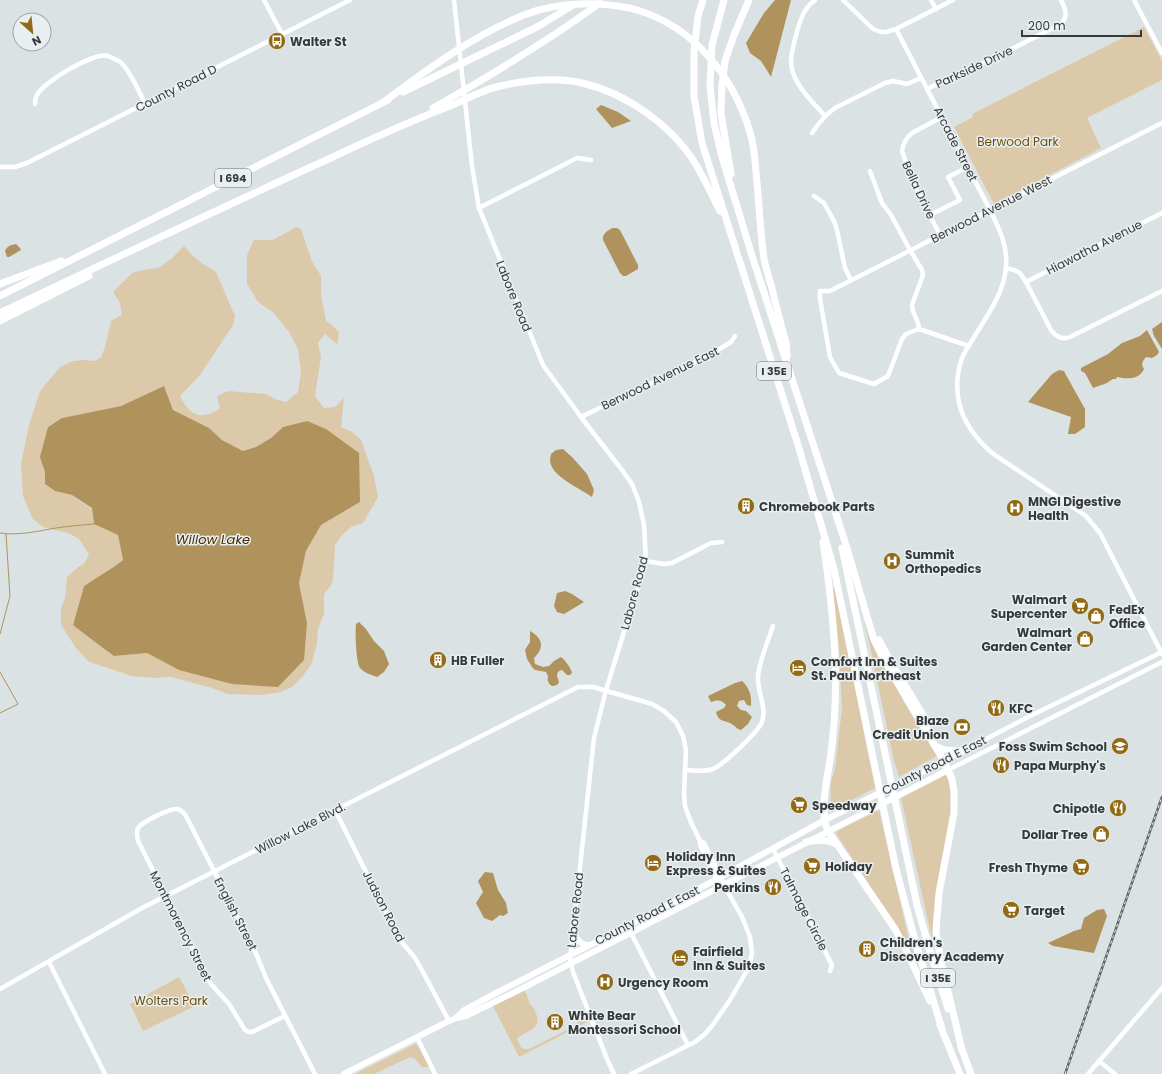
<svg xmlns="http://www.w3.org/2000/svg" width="1162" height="1074" font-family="Poppins,sans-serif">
<rect width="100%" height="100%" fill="#dbe2e4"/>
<g fill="#dcc9a9" fill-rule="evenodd">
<polygon points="1144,27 1162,61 1162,80 1087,118 1101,148 994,204 954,127 973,117 972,114"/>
<path d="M296 227 301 229 312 261 321 276V294L326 321 332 325 339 333 337 344 325 334 318 343 321 357 315 396 324 408 335 407 344 398 341 427 352 432 361 440 374 476 378 497 363 523 351 527 341 536 335 545 334 568 332 584 324 594V614L318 629 317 643 312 663 303 676 292 687 281 692 262 695 228 694 212 688 171 677 153 678 132 676 89 662 76 648 61 625V608L65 598 67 577 78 567 84 564 89 554 79 539 68 533 43 527 33 519 23 496 21 464 29 425 40 391 60 367 73 361 84 360 95 361 101 357 105 347 111 321 122 315 120 303 113 292 132 273 142 270 158 268 170 260 184 246 191 254 203 264 216 272 235 316 233 325 200 375 180 396C190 416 201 421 220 408L217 396 228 391 266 394 275 399 286 402 298 392 301 372 298 349 289 332 274 313 258 302 247 284V255L254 240H273ZM164 386 173 410 209 428 222 440 243 451 256 447 271 438 283 427 307 421 360 502 321 525 306 551 299 583 307 623 179 670 147 653 114 656 91 639 73 624 84 586 115 566 123 560 118 535 94 524 92 509 72 495 55 491 45 484 48 427 62 418 121 406Z"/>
<polygon points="835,588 875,788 830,811 831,782 835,769 842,709 839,648 832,589"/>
<polygon points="866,621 882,660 904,702 937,756 899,777 894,761 865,623"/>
<polygon points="945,775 947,776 950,787 952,804 934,924 935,947 929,926 901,798"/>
<path d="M879 810 908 936 918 967C893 922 866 878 837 835L836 833 839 830Z"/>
<polygon points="179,977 195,1006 143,1031 130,1004"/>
<path d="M522 991H524C528 994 527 998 529 1002 529 1003 532 1007 533 1007 545 1028 531 1029 517 1038 520 1046 521 1052 531 1048L571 1028 580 1021 579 1014 580 1013H582L584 1015 587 1022 519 1057 493 1006Z"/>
<polygon points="415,1044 418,1046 429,1067 422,1067 415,1059 410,1057 374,1074 355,1074"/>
</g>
<g fill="#b0925c">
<polygon points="775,0 791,0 771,77 761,61 750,53 746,43 764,13"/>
<polygon points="601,105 618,112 631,121 612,128 596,109"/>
<polygon points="612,228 617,228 620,230 638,265 638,269 626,276 623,276 620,273 603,240 603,236 606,232"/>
<path d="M16 244 20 248 21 250 9 257H7L5 251C7 246 11 245 16 244Z"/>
<polygon points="1162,322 1162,349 1154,336 1152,329"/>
<path d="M1147 330 1159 352 1157 355 1152 358 1146 357 1143 361 1142 365 1144 369C1139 380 1128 379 1117 377L1116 379H1113L1107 383 1093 388 1085 373 1081 371V368L1108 354 1122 343 1140 336Z"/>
<polygon points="1059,370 1064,371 1066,375 1085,409 1085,427 1075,434 1068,434 1071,417 1028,402 1052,374"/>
<polygon points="164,386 173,410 209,428 222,440 243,451 256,447 271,438 283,427 307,421 326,429 359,453 360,502 321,525 306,551 299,583 307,623 304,660 278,687 232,684 179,670 147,653 114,656 91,639 73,625 84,586 115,566 123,560 118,535 94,524 92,508 72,495 55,491 45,484 45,472 40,457 48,427 62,418 121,406"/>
<path d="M563 449 573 458 587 474 594 490 592 497C581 489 550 476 550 460 550 458 551 456 551 454L556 450Z"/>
<polygon points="565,591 572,594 584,602 564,614 557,612 554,606 557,593"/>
<path d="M359 622 366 629 374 641 384 651 389 664 384 672 377 677C372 675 364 673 360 668 356 661 355 633 356 624Z"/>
<path d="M530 631C544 639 544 648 534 658L535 664 543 667 549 666 554 661 561 657C565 660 571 668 572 673L570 675H567L562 670 559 671C555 675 558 677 559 682 558 685 555 686 552 686 548 683 547 681 548 676L546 672 535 670 532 667 527 659 525 650 530 642Z"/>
<path d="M742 681C749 687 752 696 751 706L747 705 744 700 739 701 737 706 741 710 746 711 752 717 748 724 741 730C736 729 737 727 733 725 726 719 719 724 716 712L724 708 726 705C721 699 717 700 711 702L708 696 735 683Z"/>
<polygon points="485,872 493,873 498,890 506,903 508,913 503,916 500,915 492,921 484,918 476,903 483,892 478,881"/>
<polygon points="1104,909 1107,916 1094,953 1053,946 1048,943 1074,931 1081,929 1084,918 1097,910"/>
</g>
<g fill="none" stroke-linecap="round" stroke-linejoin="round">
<g stroke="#b0925c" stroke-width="1">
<path d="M0 533C19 536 38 531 56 528 69 526 82 525 94 524"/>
<polyline points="0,634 10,596 6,534"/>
<polyline points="0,672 18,704 0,713"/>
</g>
<g stroke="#fff" stroke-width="4.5">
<polyline points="264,0 282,34"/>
<polyline points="454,0 472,166 479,208 543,365 581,417 622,470 632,484 639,502 644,525 646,561 606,690 594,738 570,959 573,972 607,1059 614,1074"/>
<path d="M815 0C803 9 800 21 796 35 794 43 792 51 791 59 790 82 811 100 825 116"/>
<polyline points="843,0 873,29 881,32 886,32 896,29 953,0"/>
<polyline points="931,0 936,9"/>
<polyline points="1134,0 1162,53"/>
<path d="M896 29 990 210C999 228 1008 246 1006 267 1004 294 986 317 973 339 969 345 965 351 962 358 957 372 956 388 959 403 964 424 976 439 992 453L1086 516 1100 533 1162 654"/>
<path d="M927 89 965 70 990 60 1061 24C1069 16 1065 9 1061 0"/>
<path d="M35 104C35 102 35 98 37 95 43 82 94 52 108 56 111 57 116 60 119 61 129 68 139 92 145 103"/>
<path d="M812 133C818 124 825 115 835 108L885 83 893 81 907 84 921 78"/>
<polyline points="0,167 15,167 27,163 350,0"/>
<path d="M870 171 882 203 891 215 910 250 922 270 923 275 912 305C912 314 919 320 919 329"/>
<polyline points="814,196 824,203 834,221 837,230 845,268 851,280"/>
<polyline points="479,208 577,158 591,160"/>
<polyline points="930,215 960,200 948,177 968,167"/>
<path d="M940 235 913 183 902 151C903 144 906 138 912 133L942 117"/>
<path d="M1006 268 1014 270 1020 273 1026 282 1051 330C1056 337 1062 340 1070 337L1162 291"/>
<polyline points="1026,282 1162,213"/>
<polyline points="969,346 919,329 906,334 902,339 888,376 874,384 839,373 830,357 820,299 820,291 830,291 1162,123"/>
<polyline points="581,417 708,356 731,342 735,336"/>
<polyline points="646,561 664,564 672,563 711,543 722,542"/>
<polyline points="944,761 1030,716 1162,652"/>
<path d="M686 770C695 771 704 772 713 769 723 765 758 732 762 722 767 707 757 692 758 676 759 662 768 641 773 626"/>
<polyline points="948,770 1162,662"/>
<polyline points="335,810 400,940 415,958 423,972 449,1021"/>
<polyline points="773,849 832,965 830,971"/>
<polyline points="631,933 688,1045"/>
<polyline points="49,962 105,1074"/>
<polyline points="0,989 142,908 578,687 593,687 652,704 664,711 676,722 683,736 686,750 684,793 685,806 690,820 700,841 700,845 717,879 724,885"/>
<path d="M285 1016 252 1032H249L245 1030 229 1004 211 984 138 841C137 836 136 832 138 828 142 822 170 808 177 809 181 810 184 813 186 816L255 951 266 978 315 1074"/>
<polyline points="417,1037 435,1074"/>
<polyline points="1099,1061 1115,1074"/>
<polyline points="631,1074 695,1042 705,1034 712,1026 730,1000 749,967 752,953 750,937 742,917 724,885 721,877 704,843 700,841"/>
<polyline points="1088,1074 1162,988"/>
</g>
<g stroke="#fff" stroke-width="6">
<path d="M573 925C574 934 578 945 589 945"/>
<polyline points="456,1018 463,1011 494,994 680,899 825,820 944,761"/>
<polyline points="344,1074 449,1021 456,1018 466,1016 511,994 948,770"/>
</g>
<g stroke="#fff" stroke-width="7">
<polyline points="703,0 698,16 694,52 694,96 702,143 798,445 834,569 896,869 916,944 942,1029"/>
<polyline points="724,0 712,45 710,85 714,123 722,157 753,259 846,545 874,640 885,662 944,761 952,779 954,791 954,813 939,893 937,917 936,932 941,962 962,1050"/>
<polyline points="403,92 539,26 573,5"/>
<path d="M385 101C428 69 474 35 524 15 547 6 573 3 597 4 610 5 624 6 637 10 694 27 733 76 750 132 754 145 755 159 756 172 759 201 760 230 764 259 766 269 769 278 772 288 776 306 781 325 786 343L787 356"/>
<path d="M433 108C490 76 546 42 600 3"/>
<polyline points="731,174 721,113 722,85 725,61 734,35 749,0"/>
<polyline points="0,284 61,261"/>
<polyline points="0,296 388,100"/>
<path d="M0 313C111 260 223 207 335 156 373 138 411 121 450 106 466 99 483 90 500 86 527 80 555 77 582 83 626 93 671 125 695 163 704 178 712 195 720 211"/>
<polyline points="0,321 89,276"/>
<path d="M823 542C834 615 841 687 830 760 827 780 819 812 828 831L895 929 906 950 930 1001"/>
<polyline points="842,548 917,905 930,951 948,1009"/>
<polyline points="879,640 892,664 923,715 927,729"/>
<path d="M934 745C942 751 953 751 963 751"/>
<path d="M806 842C818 840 827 839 837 844"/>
<polyline points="940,1025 960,1074"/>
<polyline points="961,1047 971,1074"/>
</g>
<defs>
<polyline id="rail" points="1065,1074 1162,797"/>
</defs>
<use href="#rail" stroke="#616566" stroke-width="2.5"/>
<use href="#rail" stroke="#e9eff1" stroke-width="1" stroke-dasharray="3" stroke-linecap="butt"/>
</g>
<defs>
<symbol id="bus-disc" viewBox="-11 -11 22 22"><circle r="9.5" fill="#926a13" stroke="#e9eff1"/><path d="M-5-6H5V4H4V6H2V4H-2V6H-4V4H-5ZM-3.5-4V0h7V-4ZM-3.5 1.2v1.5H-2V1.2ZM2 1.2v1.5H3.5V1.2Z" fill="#fff"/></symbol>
<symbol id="building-disc" viewBox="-11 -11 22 22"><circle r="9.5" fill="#926a13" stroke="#e9eff1"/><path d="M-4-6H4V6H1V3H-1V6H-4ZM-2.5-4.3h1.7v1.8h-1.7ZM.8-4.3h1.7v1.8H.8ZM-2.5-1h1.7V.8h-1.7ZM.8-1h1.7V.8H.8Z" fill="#fff"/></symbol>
<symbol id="hospital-disc" viewBox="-11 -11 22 22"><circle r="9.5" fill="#926a13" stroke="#e9eff1"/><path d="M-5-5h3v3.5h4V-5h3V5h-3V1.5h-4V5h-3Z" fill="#fff"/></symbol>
<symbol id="supermarket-disc" viewBox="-11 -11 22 22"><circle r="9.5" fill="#926a13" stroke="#e9eff1"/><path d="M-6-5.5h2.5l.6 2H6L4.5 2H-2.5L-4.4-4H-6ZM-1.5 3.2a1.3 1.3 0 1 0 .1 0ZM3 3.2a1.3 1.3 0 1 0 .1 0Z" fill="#fff"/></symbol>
<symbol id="shop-disc" viewBox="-11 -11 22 22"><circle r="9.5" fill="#926a13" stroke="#e9eff1"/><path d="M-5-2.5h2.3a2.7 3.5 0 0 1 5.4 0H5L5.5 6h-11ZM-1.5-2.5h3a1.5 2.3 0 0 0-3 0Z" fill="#fff"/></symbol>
<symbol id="hotel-disc" viewBox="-11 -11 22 22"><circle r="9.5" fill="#926a13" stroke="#e9eff1"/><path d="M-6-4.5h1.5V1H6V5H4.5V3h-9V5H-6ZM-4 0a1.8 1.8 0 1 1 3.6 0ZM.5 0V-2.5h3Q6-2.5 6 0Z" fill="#fff"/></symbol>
<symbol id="restaurant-disc" viewBox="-11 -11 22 22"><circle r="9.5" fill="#926a13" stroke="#e9eff1"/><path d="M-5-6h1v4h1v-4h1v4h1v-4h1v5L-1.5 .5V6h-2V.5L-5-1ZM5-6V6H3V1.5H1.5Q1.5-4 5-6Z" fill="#fff"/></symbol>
<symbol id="bank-disc" viewBox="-11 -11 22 22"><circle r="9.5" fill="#926a13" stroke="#e9eff1"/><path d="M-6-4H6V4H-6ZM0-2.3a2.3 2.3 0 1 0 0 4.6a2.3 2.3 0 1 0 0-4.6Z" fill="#fff"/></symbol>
<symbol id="school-disc" viewBox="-11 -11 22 22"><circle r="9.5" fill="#926a13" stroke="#e9eff1"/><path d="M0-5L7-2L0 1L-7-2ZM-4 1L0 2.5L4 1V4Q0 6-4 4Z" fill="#fff"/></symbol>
</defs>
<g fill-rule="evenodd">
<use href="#bus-disc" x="267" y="31" width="20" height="20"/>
<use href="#building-disc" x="736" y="496" width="20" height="20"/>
<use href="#hospital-disc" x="1005" y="498" width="20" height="20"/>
<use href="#hospital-disc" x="882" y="551" width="20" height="20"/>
<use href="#supermarket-disc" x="1070" y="596" width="20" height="20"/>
<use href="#shop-disc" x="1086" y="606" width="20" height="20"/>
<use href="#shop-disc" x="1075" y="629" width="20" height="20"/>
<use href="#building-disc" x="428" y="650" width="20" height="20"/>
<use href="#hotel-disc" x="788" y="658" width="20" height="20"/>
<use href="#restaurant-disc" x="986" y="698" width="20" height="20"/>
<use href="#bank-disc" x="952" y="717" width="20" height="20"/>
<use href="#school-disc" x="1110" y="736" width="20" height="20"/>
<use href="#restaurant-disc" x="991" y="755" width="20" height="20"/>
<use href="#supermarket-disc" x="789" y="795" width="20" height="20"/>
<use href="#restaurant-disc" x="1108" y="798" width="20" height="20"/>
<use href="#shop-disc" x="1091" y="824" width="20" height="20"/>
<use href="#hotel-disc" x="643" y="853" width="20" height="20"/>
<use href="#supermarket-disc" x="802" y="856" width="20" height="20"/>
<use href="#supermarket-disc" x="1071" y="857" width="20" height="20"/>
<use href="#restaurant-disc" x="763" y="877" width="20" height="20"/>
<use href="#supermarket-disc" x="1001" y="900" width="20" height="20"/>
<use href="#building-disc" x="857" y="939" width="20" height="20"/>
<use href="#hotel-disc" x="670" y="948" width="20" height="20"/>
<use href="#hospital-disc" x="595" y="972" width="20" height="20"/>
<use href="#building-disc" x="545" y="1012" width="20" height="20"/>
</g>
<g text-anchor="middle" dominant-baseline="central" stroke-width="3" stroke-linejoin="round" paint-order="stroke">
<g fill="#e9eff1" stroke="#6c7072" stroke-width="1">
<rect x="215" y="169" width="36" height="18" rx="3"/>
<rect x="757" y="362" width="34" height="18" rx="3"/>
<rect x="921" y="969" width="34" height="18" rx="3"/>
</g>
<g font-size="11" font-weight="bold" fill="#373a3b">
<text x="233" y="178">I 694</text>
<text x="774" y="371">I 35E</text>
<text x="938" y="978">I 35E</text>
</g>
<g font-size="12" font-weight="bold" fill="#373a3b" stroke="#e9eff1" text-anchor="start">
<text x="290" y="41">Walter St</text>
<text x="1028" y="501">MNGI Digestive<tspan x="1028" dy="14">Health</tspan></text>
<text x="759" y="506">Chromebook Parts</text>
<text x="905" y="554">Summit<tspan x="905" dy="14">Orthopedics</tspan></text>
<text x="1067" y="599" text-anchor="end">Walmart<tspan x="1067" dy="14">Supercenter</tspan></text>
<text x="1109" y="609">FedEx<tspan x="1109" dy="14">Office</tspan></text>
<text x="1072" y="632" text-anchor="end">Walmart<tspan x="1072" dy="14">Garden Center</tspan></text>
<text x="451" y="660">HB Fuller</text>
<text x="811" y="661">Comfort Inn &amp; Suites<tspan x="811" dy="14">St. Paul Northeast</tspan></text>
<text x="1009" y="708">KFC</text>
<text x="949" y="720" text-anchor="end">Blaze<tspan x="949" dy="14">Credit Union</tspan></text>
<text x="1107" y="746" text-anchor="end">Foss Swim School</text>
<text x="1014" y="765">Papa Murphy's</text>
<text x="812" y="805">Speedway</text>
<text x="1105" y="808" text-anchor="end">Chipotle</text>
<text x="1088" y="834" text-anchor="end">Dollar Tree</text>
<text x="666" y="856">Holiday Inn<tspan x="666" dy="14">Express &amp; Suites</tspan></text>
<text x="825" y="866">Holiday</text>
<text x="1068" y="867" text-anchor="end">Fresh Thyme</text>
<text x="760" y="887" text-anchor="end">Perkins</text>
<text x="1024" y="910">Target</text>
<text x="880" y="942">Children's<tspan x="880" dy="14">Discovery Academy</tspan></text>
<text x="693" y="951">Fairfield<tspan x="693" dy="14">Inn &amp; Suites</tspan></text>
<text x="618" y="982">Urgency Room</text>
<text x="568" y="1015">White Bear<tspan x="568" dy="14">Montessori School</tspan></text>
</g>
<g font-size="12" fill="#373a3b" stroke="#e9eff1">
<text transform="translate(974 67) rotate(-25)">Parkside Drive</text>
<text transform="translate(176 88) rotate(-27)">County Road D</text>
<text transform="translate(956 144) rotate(63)">Arcade Street</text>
<text transform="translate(919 190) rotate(65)">Bella Drive</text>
<text transform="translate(991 209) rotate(-27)">Berwood Avenue West</text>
<text transform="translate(1094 247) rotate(-27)">Hiawatha Avenue</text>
<text transform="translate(514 296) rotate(68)">Labore Road</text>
<text transform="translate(660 378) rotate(-26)">Berwood Avenue East</text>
<text transform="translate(634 593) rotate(-75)">Labore Road</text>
<text transform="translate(934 765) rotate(-27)">County Road E East</text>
<text transform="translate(300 828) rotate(-27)">Willow Lake Blvd.</text>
<text transform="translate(384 906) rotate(63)">Judson Road</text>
<text transform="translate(804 909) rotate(63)">Talmage Circle</text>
<text transform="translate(575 910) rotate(-84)">Labore Road</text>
<text transform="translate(236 914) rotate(63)">English Street</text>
<text transform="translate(647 915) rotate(-27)">County Road E East</text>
<text transform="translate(181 926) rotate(63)">Montmorency Street</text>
</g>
<g font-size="12" fill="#6c4e09" stroke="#e9eff1">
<text x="1018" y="141">Berwood Park</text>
<text x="171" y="1000">Wolters Park</text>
</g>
<g font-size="13" font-style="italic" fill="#432e00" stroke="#e9eff1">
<text x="213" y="539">Willow Lake</text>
</g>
</g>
<g transform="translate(32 32) rotate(153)"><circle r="19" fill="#e9eff1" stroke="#a2a7a8"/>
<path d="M0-3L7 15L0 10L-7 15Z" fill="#926a13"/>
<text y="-6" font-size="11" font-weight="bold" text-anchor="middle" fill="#373a3b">N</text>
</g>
<path d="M1022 30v6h119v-6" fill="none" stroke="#373a3b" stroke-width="2"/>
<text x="1028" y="30" font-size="12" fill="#373a3b" stroke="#e9eff1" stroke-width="3" paint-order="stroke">200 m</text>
</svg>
